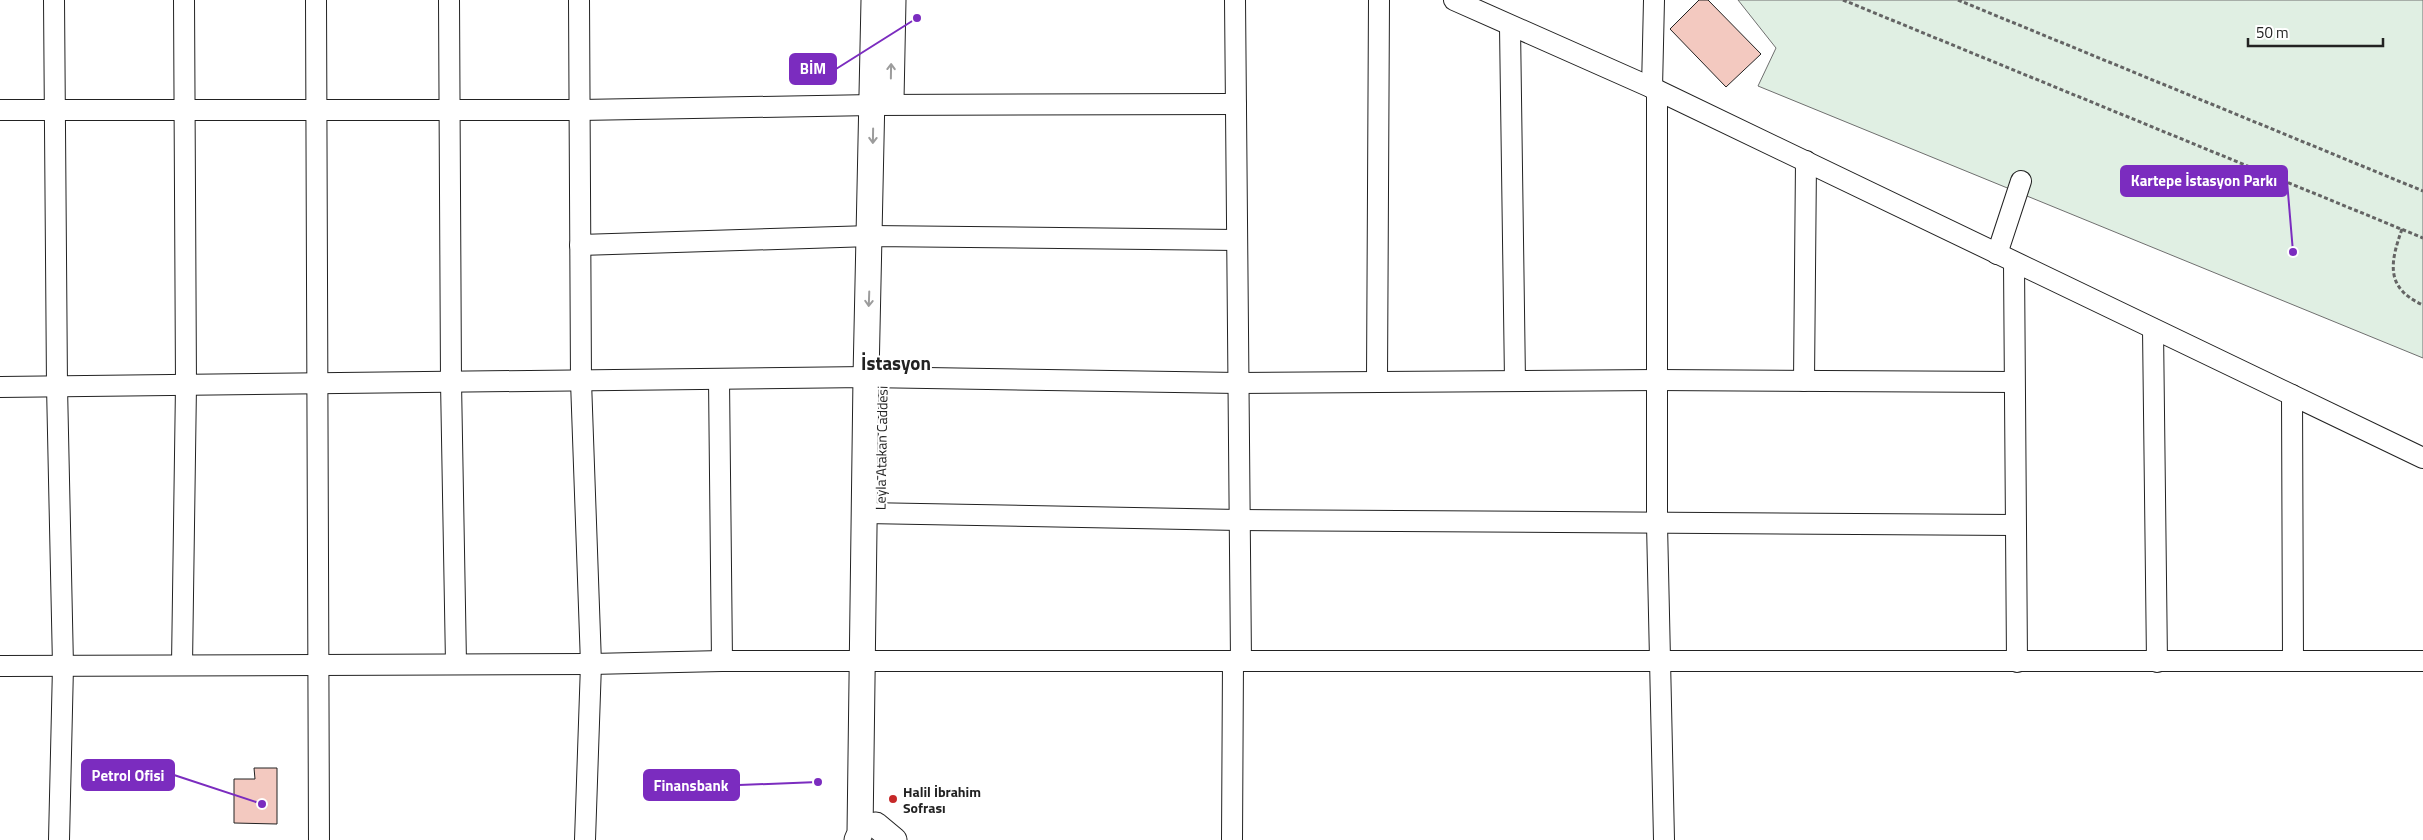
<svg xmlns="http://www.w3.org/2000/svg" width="2423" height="840" font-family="'Titillium Web',sans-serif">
<rect width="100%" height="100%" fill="#fff"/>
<polygon fill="#e0efe3" stroke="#6f6f6f" points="1738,0 2423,0 2423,358 1758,86 1776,48"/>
<g fill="#f3c9c0" stroke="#222">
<polygon points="1699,0 1708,0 1761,54 1726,87 1670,29"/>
<polygon points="254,768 277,768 277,824 234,823 234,779 255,779"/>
</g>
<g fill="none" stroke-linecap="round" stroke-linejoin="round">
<defs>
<g id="minor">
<polyline points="54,0 57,386 63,666 59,840"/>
<polyline points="316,0 319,840"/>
<polyline points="449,0 451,382 456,663"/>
<polyline points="579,0 581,381 591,664 585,840"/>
<polyline points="1235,0 1241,661"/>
<polyline points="1454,0 1657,90 2423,458"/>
<polyline points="1510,27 1515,381"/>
<polyline points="1652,88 1654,0"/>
<polyline points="1657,90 1657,524 1664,840"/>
<polyline points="0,110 580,110 873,105 1236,104"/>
<polyline points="580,245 871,236 1237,240"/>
<polyline points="1997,254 2021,181"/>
<polyline points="2014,263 2017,662"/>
<polyline points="2153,329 2157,662"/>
<polyline points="719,380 722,661"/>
<polyline points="1377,380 1379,0"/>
<polyline points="1804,381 1806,161"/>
<polyline points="0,387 866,377 1238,383 1657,380 2014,382"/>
<polyline points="2292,395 2293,661"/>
<polyline points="865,513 1239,520 2015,525"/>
<polyline points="182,665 186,385 184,0"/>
<polyline points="0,666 591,664 722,661 2423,661"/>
<polyline points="1232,840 1233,661"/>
</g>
<g id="major">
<polyline points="891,100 893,0"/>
<polyline points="876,825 894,840"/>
<polyline points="857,840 860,833 866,377 874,0"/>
</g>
</defs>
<use href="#minor" stroke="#222" stroke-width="22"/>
<use href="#major" stroke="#222" stroke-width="27"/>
<g stroke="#646464" stroke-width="3" stroke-dasharray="4 2.5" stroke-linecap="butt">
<polyline points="1843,0 2423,238"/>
<polyline points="1958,0 2423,191"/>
<path d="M2402 229C2390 263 2385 288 2423 305"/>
</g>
<use href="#minor" stroke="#fff" stroke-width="20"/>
<use href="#major" stroke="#fff" stroke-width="25"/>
</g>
<defs><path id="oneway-shaft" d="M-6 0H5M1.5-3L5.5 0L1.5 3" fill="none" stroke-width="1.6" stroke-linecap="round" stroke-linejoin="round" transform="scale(1.25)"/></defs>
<g stroke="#9c9c9c">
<use href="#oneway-shaft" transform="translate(891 71) rotate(-89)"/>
<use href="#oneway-shaft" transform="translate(873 136) rotate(91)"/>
<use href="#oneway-shaft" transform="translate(869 299) rotate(92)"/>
</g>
<circle fill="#c62828" stroke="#fff" stroke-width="2" cx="893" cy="799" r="5"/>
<g text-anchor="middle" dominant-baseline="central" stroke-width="4" stroke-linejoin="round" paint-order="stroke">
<g font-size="14" fill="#222" stroke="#fff">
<text transform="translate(881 448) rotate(-89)">Leyla Atakan Caddesi</text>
</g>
<g font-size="14" font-weight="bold" fill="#222" stroke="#fff" text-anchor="start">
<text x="903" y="791">Halil İbrahim<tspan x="903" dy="16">Sofrası</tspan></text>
</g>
<g font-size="19" font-weight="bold" fill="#222" stroke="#fff">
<text x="896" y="362">İstasyon</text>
</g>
</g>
<path fill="none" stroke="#7b2cbf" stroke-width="2" d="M917 18L836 69M2293 252L2287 181M262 804L174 775M818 782L739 785"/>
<g fill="#7b2cbf" stroke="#fff" stroke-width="2">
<circle cx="917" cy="18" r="5"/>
<circle cx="2293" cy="252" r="5"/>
<circle cx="262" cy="804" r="5"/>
<circle cx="818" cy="782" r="5"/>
</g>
<g fill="#7b2cbf" stroke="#7b2cbf" stroke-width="2">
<rect x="790" y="54" width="46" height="30" rx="5"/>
<rect x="2121" y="166" width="166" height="30" rx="5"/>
<rect x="82" y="760" width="92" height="30" rx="5"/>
<rect x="644" y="770" width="95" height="30" rx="5"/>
</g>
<g font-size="15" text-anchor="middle" font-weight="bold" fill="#fff">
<text x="813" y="74">BİM</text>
<text x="2204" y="186">Kartepe İstasyon Parkı</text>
<text x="128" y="781">Petrol Ofisi</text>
<text x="691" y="791">Finansbank</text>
</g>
<path d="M2248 38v8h135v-8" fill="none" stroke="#222222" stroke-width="2.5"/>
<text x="2256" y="38" font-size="15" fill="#222222" stroke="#ffffff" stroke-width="4" paint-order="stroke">50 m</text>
</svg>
